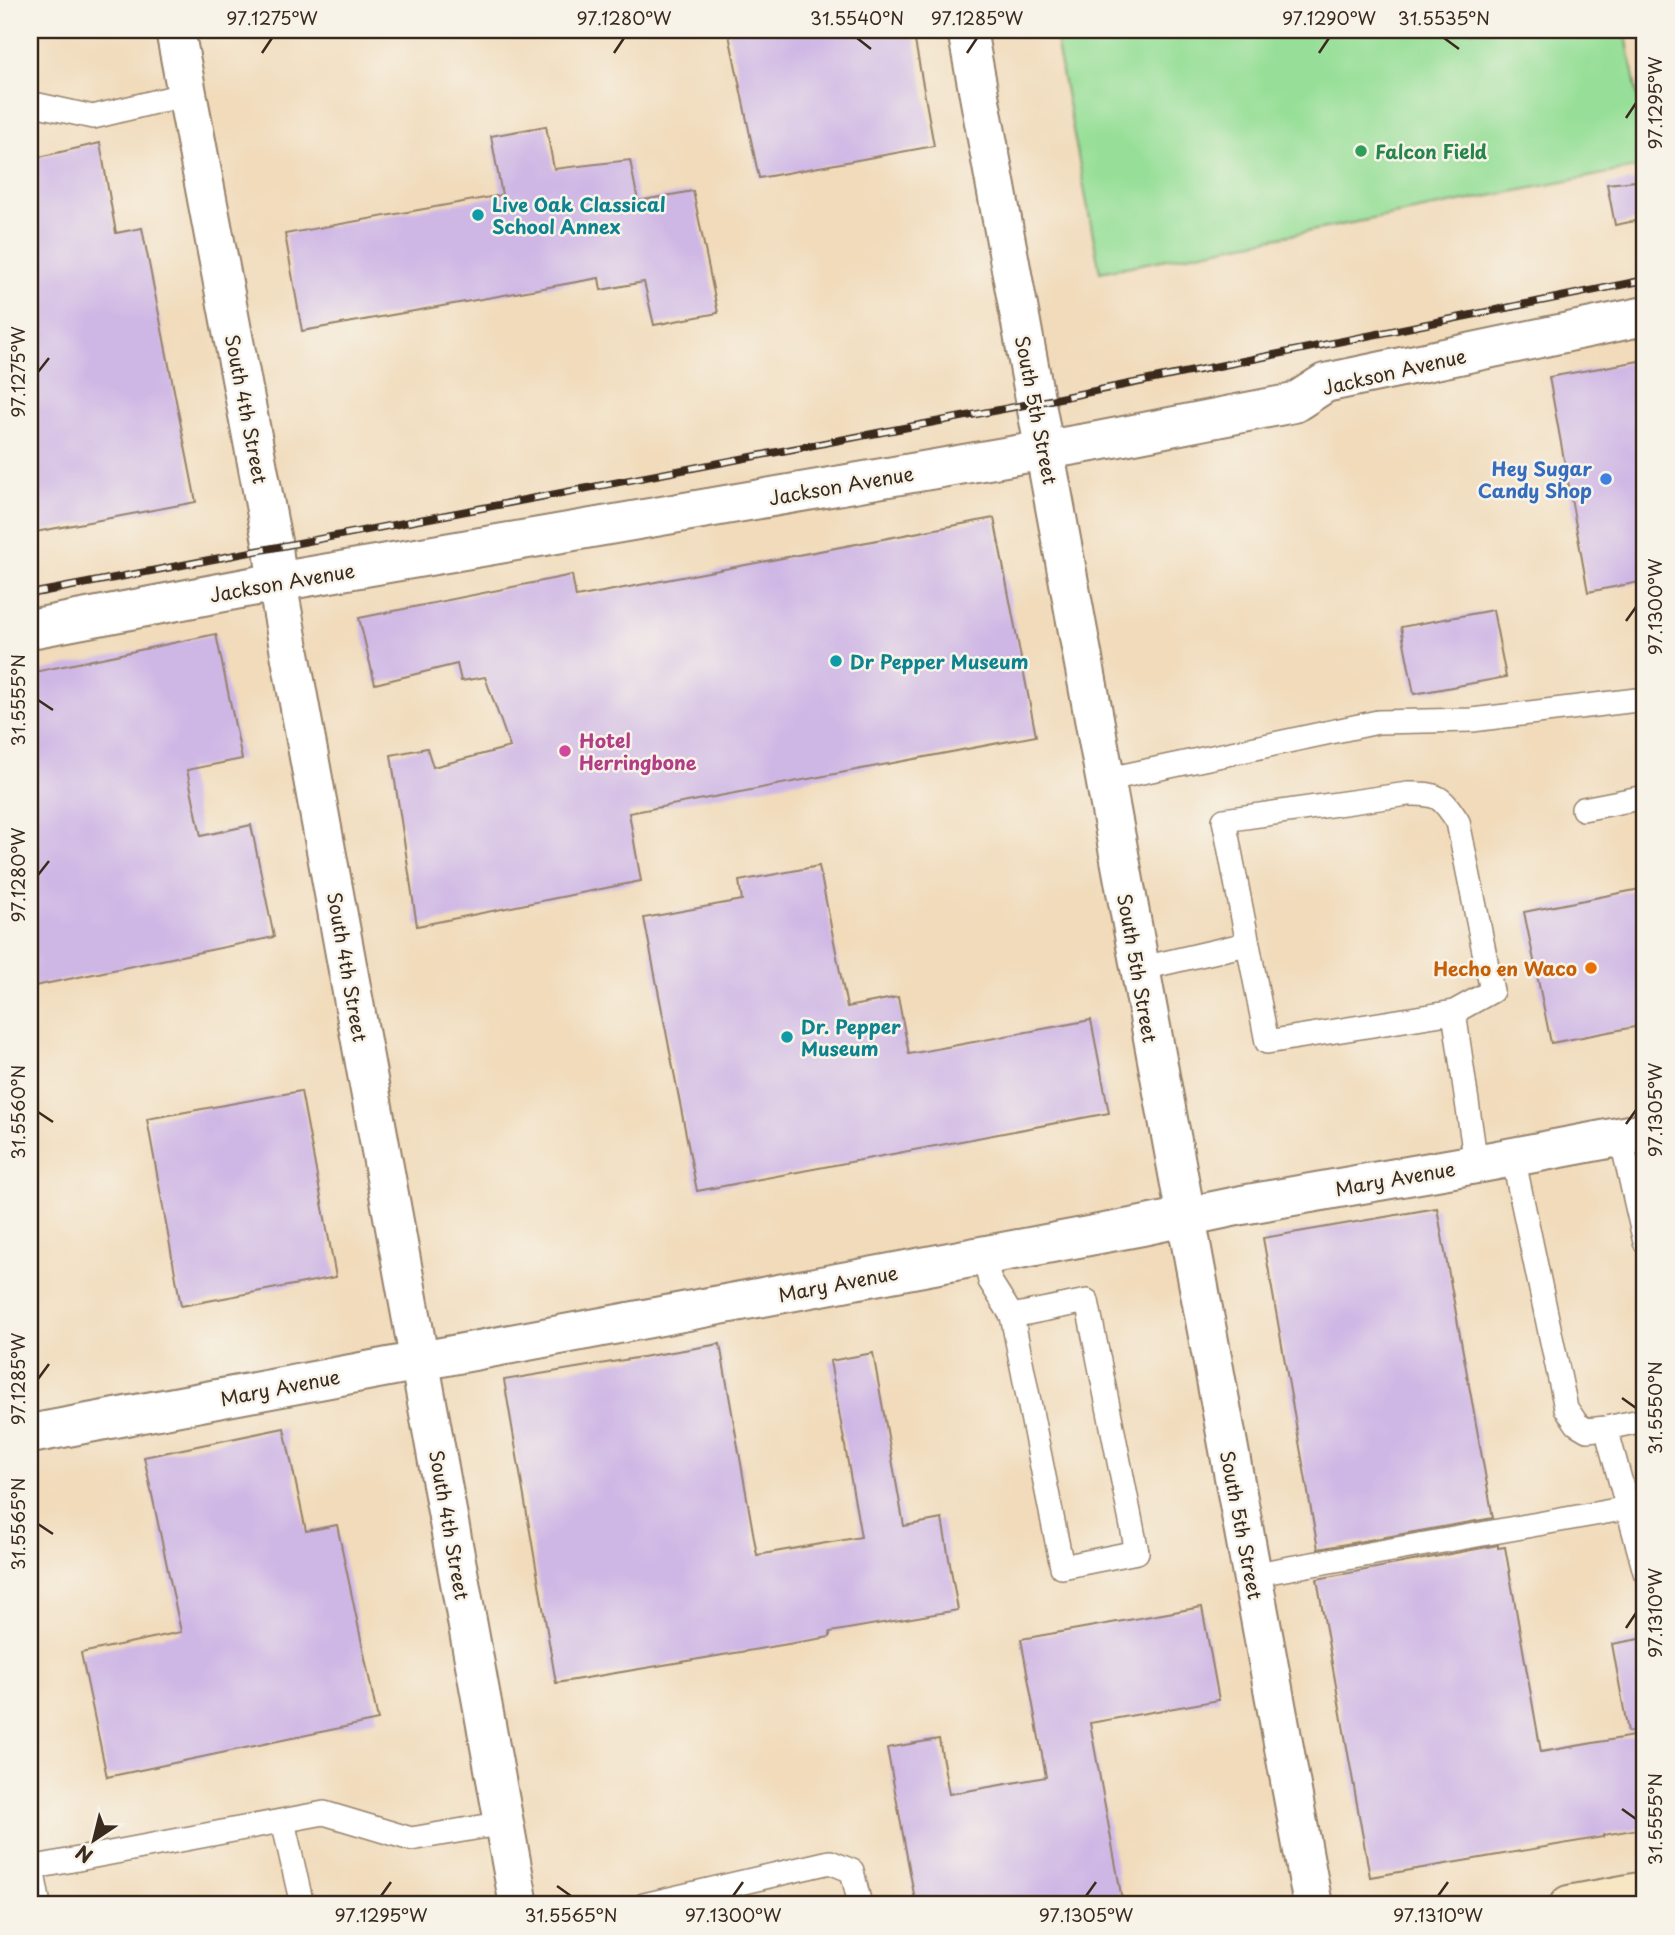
<svg xmlns="http://www.w3.org/2000/svg" width="1675" height="1935" font-family="'Playpen Sans',sans-serif">
<rect width="100%" height="100%" fill="#f7f3e8"/>
<filter id="ink" filterUnits="userSpaceOnUse"><feTurbulence type="fractalNoise" baseFrequency=".0143" numOctaves="2"/><feDisplacementMap in="SourceGraphic" scale="14" xChannelSelector="R" yChannelSelector="G"/><feConvolveMatrix kernelMatrix="1 2 1 2 8 2 1 2 1" color-interpolation-filters="sRGB"/></filter>
<filter id="wash" filterUnits="userSpaceOnUse"><feTurbulence type="fractalNoise" baseFrequency=".00686" numOctaves="4" result="noise"/><feDisplacementMap in="SourceGraphic" scale="28" xChannelSelector="R" yChannelSelector="G"/><feGaussianBlur stdDeviation="1.57" result="paint"/><feColorMatrix in="noise" values="0 0 0 0 0 0 0 0 0 0 0 0 0 0 0 0 0 1.4 0 .05"/><feComposite in="paint" operator="in"/></filter>
<g filter="url(#wash)">
<rect width="100%" height="100%" fill="#f1dbbb"/>
<polygon fill="#97df98" stroke="#69845b" stroke-width="2" points="1054,30 1625,30 1645,137 1645,166 1100,272"/>
<g id="blocks">
<g fill="#cfb7e5">
<polygon points="728,30 913,30 934,146 759,178"/>
<polygon points="546,126 554,169 630,160 638,201 693,191 718,313 654,325 644,282 601,290 599,278 302,331 285,234 502,195 491,136"/>
<polygon points="100,143 116,233 142,228 196,502 30,533 30,159"/>
<polygon points="1645,180 1645,219 1615,225 1607,184"/>
<polygon points="1645,360 1645,581 1588,592 1549,377"/>
<polygon points="994,518 1036,736 629,813 641,881 417,926 391,755 427,748 433,767 510,747 485,677 461,681 457,664 375,684 359,618 572,575 576,597"/>
<polygon points="1493,610 1506,677 1414,694 1401,627"/>
<polygon points="216,634 242,759 187,770 201,836 251,825 274,937 30,987 30,673"/>
<polygon points="819,866 847,1007 898,997 909,1054 1091,1020 1109,1113 697,1191 644,918 742,900 739,881"/>
<polygon points="1645,888 1645,1025 1551,1043 1524,912"/>
<polygon points="301,1091 336,1277 181,1306 147,1119"/>
<polygon points="1437,1208 1493,1518 1318,1549 1263,1238"/>
<polygon points="720,1344 757,1555 861,1537 830,1361 873,1353 904,1526 942,1519 958,1610 830,1632 830,1637 556,1683 504,1380"/>
<polygon points="284,1428 306,1531 337,1525 378,1720 107,1777 81,1653 181,1632 144,1457"/>
<polygon points="1498,1545 1498,1548 1505,1547 1541,1752 1645,1734 1645,1828 1603,1835 1603,1837 1370,1877 1317,1579"/>
<polygon points="1202,1607 1219,1700 1090,1723 1123,1905 916,1905 887,1748 939,1739 949,1794 1046,1777 1021,1639"/>
<polygon points="1645,1638 1645,1731 1628,1732 1612,1644"/>
</g>
</g>
</g>
<g filter="url(#ink)">
<use href="#blocks" fill-opacity="0" stroke="#96826c" stroke-width="2"/>
<g fill="none" stroke-linecap="round" stroke-linejoin="round">
<defs>
<g id="service">
<polyline points="30,105 34,104 93,117 187,94"/>
<polyline points="1104,780 1378,722 1472,720 1645,699"/>
<polyline points="1583,809 1645,797"/>
<polyline points="1139,969 1247,944"/>
<path d="M1454 1012 1492 991 1458 822C1442 797 1438 793 1408 794L1224 820 1267 1042 1454 1012 1476 1164"/>
<polyline points="1621,1137 1645,1242"/>
<polyline points="1513,1157 1566,1408 1577,1424 1587,1430 1606,1428 1645,1572"/>
<polyline points="984,1256 990,1281 1012,1316 1062,1567 1137,1552 1087,1301 1012,1316"/>
<polyline points="1606,1428 1645,1420"/>
<polyline points="1251,1575 1645,1505"/>
<polyline points="283,1821 302,1905"/>
<polyline points="30,1868 324,1813 411,1839 504,1823"/>
<polyline points="32,1868 39,1905"/>
<polyline points="644,1905 830,1862 852,1871 860,1905"/>
</g>
<g id="minor">
<polyline points="30,629 277,582 1098,441 1294,403 1325,383 1645,316"/>
<polyline points="30,1434 1142,1226 1242,1205 1476,1164 1645,1132"/>
</g>
<g id="tertiary">
<polyline points="175,30 273,547 277,582 519,1905"/>
<polyline points="967,30 1313,1905"/>
</g>
<polyline id="secondary" points="1569,1905 1645,1891"/>
</defs>
<use href="#service" stroke="#96826c" stroke-width="26"/>
<use href="#minor" stroke="#96826c" stroke-width="42"/>
<use href="#tertiary" stroke="#96826c" stroke-width="42"/>
<use href="#secondary" stroke="#96826c" stroke-width="42"/>
<use href="#service" stroke="#fff" stroke-width="23"/>
<use href="#minor" stroke="#fff" stroke-width="38"/>
<use href="#tertiary" stroke="#fff" stroke-width="38"/>
<use href="#secondary" stroke="#f7e8c3" stroke-width="38"/>
<defs>
<polyline id="rail" points="30,594 1035,403 1645,280"/>
</defs>
<use href="#rail" stroke="#3b2a1e" stroke-width="8"/>
<use href="#rail" stroke="#f7f3e8" stroke-width="5" stroke-dasharray="16" stroke-linecap="butt"/>
</g>
</g>
<path fill="none" stroke="#3b2a1e" stroke-width="2.5" d="M857 38 871 49M1444 38 1459 49M262 53 272 38M614 53 624 38M967 53 977 38M1319 53 1329 38M1626 118 1636 103M38 372 49 358M1626 621 1636 607M38 700 53 710M38 875 49 861M38 1112 53 1122M1626 1124 1636 1110M38 1379 49 1364M1622 1398 1636 1408M38 1524 53 1534M1626 1628 1636 1613M1622 1809 1636 1819M557 1886 571 1896M381 1896 391 1882M733 1896 743 1882M1086 1896 1096 1882M1438 1896 1448 1882"/>
<circle fill="#2e9e5b" stroke="#f7f3e8" stroke-width="2.5" cx="1361" cy="151" r="7"/>
<g fill="#0f9aa8" stroke="#f7f3e8" stroke-width="2.5">
<circle cx="478" cy="215" r="7"/>
<circle cx="836" cy="661" r="7"/>
<circle cx="787" cy="1037" r="7"/>
</g>
<circle fill="#3f7fe0" stroke="#f7f3e8" stroke-width="2.5" cx="1606" cy="479" r="7"/>
<circle fill="#d1479c" stroke="#f7f3e8" stroke-width="2.5" cx="565" cy="751" r="7"/>
<circle fill="#e8710a" stroke="#f7f3e8" stroke-width="2.5" cx="1591" cy="968" r="7"/>
<g text-anchor="middle" dominant-baseline="central" stroke-width="5" stroke-linejoin="round" paint-order="stroke">
<g font-size="19" font-weight="bold" fill="#27864d" stroke="#f7f3e8" text-anchor="start">
<text x="1375" y="151">Falcon Field</text>
</g>
<g font-size="19" font-weight="bold" fill="#0d838f" stroke="#f7f3e8" text-anchor="start">
<text x="492" y="204">Live Oak Classical<tspan x="492" dy="22">School Annex</tspan></text>
<text x="850" y="661">Dr Pepper Museum</text>
<text x="801" y="1026">Dr. Pepper<tspan x="801" dy="22">Museum</tspan></text>
</g>
<g font-size="19" fill="#3b2a1e" stroke="#f7f3e8">
<text transform="translate(1394 371) rotate(-13)">Jackson Avenue</text>
<text transform="translate(247 409) rotate(79)">South 4th Street</text>
<text transform="translate(1037 410) rotate(79)">South 5th Street</text>
<text transform="translate(841 485) rotate(-10)">Jackson Avenue</text>
<text transform="translate(282 582) rotate(-10)">Jackson Avenue</text>
<text transform="translate(348 967) rotate(80)">South 4th Street</text>
<text transform="translate(1138 968) rotate(80)">South 5th Street</text>
<text transform="translate(1395 1178) rotate(-10)">Mary Avenue</text>
<text transform="translate(838 1283) rotate(-11)">Mary Avenue</text>
<text transform="translate(280 1387) rotate(-11)">Mary Avenue</text>
<text transform="translate(450 1525) rotate(80)">South 4th Street</text>
<text transform="translate(1242 1525) rotate(79)">South 5th Street</text>
</g>
<g font-size="19" font-weight="bold" fill="#366cbe" stroke="#f7f3e8" text-anchor="end">
<text x="1592" y="468">Hey Sugar<tspan x="1592" dy="22">Candy Shop</tspan></text>
</g>
<g font-size="19" font-weight="bold" fill="#b23c85" stroke="#f7f3e8" text-anchor="start">
<text x="579" y="740">Hotel<tspan x="579" dy="22">Herringbone</tspan></text>
</g>
<g font-size="19" font-weight="bold" fill="#c56008" stroke="#f7f3e8" text-anchor="end">
<text x="1577" y="968">Hecho en Waco</text>
</g>
</g>
<rect width="1675" height="1935" fill="none" stroke="#f7f3e8" stroke-width="77"/>
<g transform="translate(94 1840) rotate(215)" stroke="#f7f3e8" stroke-width="5" paint-order="stroke">
<path d="M0-5L12 26L0 18L-12 26Z" fill="#3b2a1e"/>
<text y="-10" font-size="19" font-weight="bold" text-anchor="middle" fill="#3b2a1e">N</text>
</g>
<rect x="38" y="38" width="1598" height="1858" fill="none" stroke="#3b2a1e" stroke-width="2.5"/>
<g font-size="18" text-anchor="middle" fill="#3b2a1e">
<text x="272" y="25">97.1275°W</text>
<text x="624" y="25">97.1280°W</text>
<text x="857" y="25">31.5540°N</text>
<text x="977" y="25">97.1285°W</text>
<text x="1329" y="25">97.1290°W</text>
<text x="1444" y="25">31.5535°N</text>
<text transform="translate(1656 103) rotate(-90)" y="6">97.1295°W</text>
<text transform="translate(19 372) rotate(-90)" y="6">97.1275°W</text>
<text transform="translate(1656 607) rotate(-90)" y="6">97.1300°W</text>
<text transform="translate(19 700) rotate(-90)" y="6">31.5555°N</text>
<text transform="translate(19 875) rotate(-90)" y="6">97.1280°W</text>
<text transform="translate(1656 1110) rotate(-90)" y="6">97.1305°W</text>
<text transform="translate(19 1112) rotate(-90)" y="6">31.5560°N</text>
<text transform="translate(19 1379) rotate(-90)" y="6">97.1285°W</text>
<text transform="translate(1656 1408) rotate(-90)" y="6">31.5550°N</text>
<text transform="translate(19 1524) rotate(-90)" y="6">31.5565°N</text>
<text transform="translate(1656 1613) rotate(-90)" y="6">97.1310°W</text>
<text transform="translate(1656 1819) rotate(-90)" y="6">31.5555°N</text>
<text x="381" y="1922">97.1295°W</text>
<text x="571" y="1922">31.5565°N</text>
<text x="733" y="1922">97.1300°W</text>
<text x="1086" y="1922">97.1305°W</text>
<text x="1438" y="1922">97.1310°W</text>
</g>
</svg>
